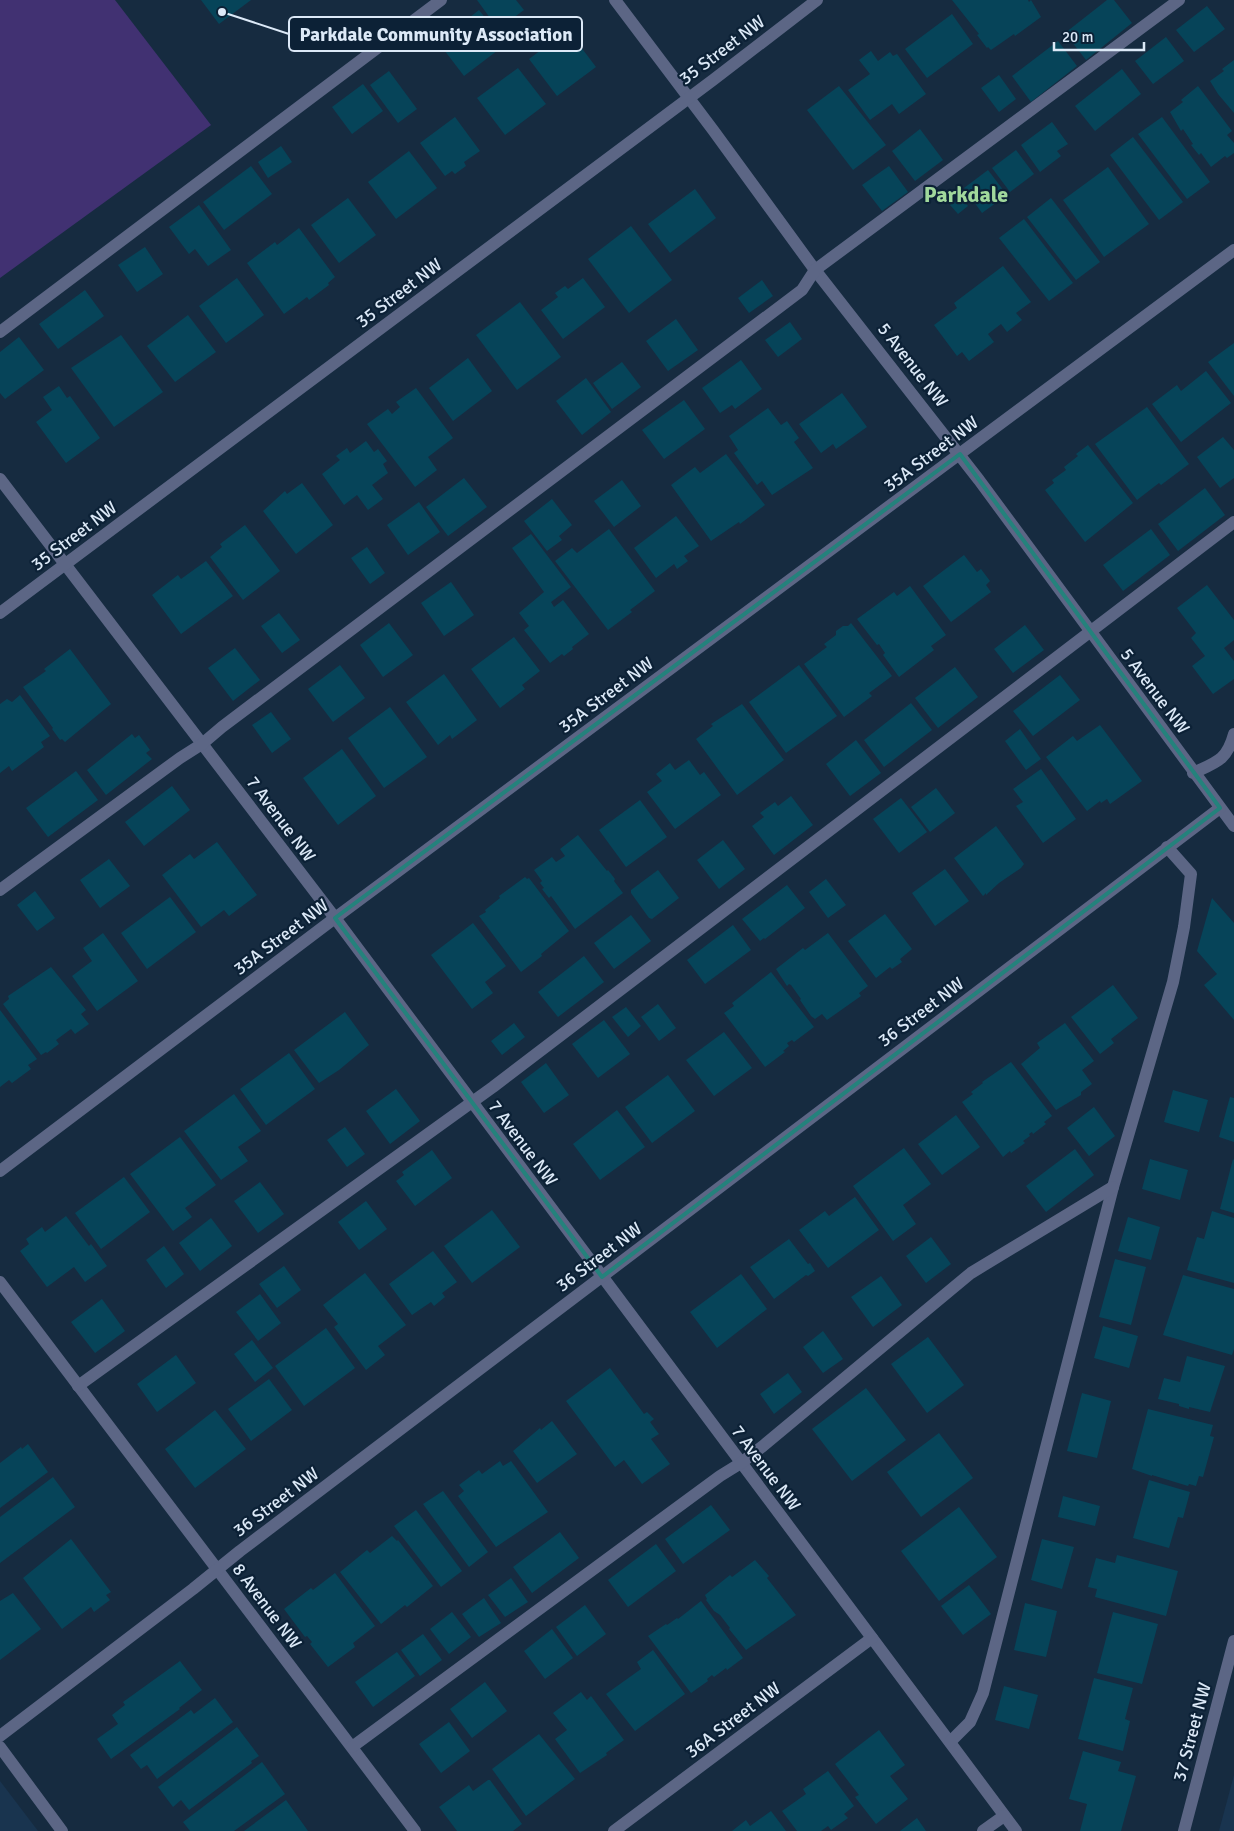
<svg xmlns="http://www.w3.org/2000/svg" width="1234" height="1831" font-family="Signika,sans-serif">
<rect width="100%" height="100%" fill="#162b40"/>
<g fill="#19344f">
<polygon points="1234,1775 1234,1831 1219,1831"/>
<polygon points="0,1781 38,1831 0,1831"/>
</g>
<polygon fill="#413172" points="0,0 115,0 211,125 0,278"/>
<g fill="#064459">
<polygon points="201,0 251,0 219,24"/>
<polygon points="477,0 516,0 524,10 498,29"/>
<polygon points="952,0 1028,0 1029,2 1031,0 1041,17 1015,36 1014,34 991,50 988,47 987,48 977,35 979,34"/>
<polygon points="1107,0 1114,0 1132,23 1086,60 1065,33"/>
<polygon points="1207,6 1225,29 1194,52 1176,30"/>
<polygon points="479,10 506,44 464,76 438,42"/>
<polygon points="952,14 973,44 927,78 905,49"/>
<polygon points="568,30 596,67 557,96 529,59"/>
<polygon points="1166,37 1184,61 1153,84 1135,61"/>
<polygon points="1058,41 1077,66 1031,102 1012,76"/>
<polygon points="871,51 878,61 890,52 893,56 897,54 926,94 899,114 892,104 870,120 848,90 870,74 859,60"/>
<polygon points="1234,60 1234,113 1218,94 1210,81 1224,71 1222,69"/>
<polygon points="518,68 546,104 505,135 477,98"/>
<polygon points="1122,69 1141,94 1095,131 1075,106"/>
<polygon points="389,71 417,109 398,123 370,85"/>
<polygon points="999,75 1016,99 999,112 981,88"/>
<polygon points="363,84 383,111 352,134 332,107"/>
<polygon points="839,86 886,145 853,170 807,110"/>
<polygon points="1198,86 1232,131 1227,135 1234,143 1234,153 1227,158 1225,156 1211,167 1201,153 1199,155 1191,145 1193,144 1183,129 1181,131 1170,112 1183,102 1181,100"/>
<polygon points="455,117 480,151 464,162 466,166 455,174 452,171 445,176 420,143"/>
<polygon points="1162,117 1210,182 1187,199 1138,134"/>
<polygon points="1052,122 1068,144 1057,151 1061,156 1040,172 1021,145"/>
<polygon points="920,129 943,160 915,181 892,151"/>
<polygon points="1133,137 1183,202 1159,220 1110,155"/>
<polygon points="281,146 292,162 268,178 258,162"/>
<polygon points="1016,150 1034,174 1010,192 992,168"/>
<polygon points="409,151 437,188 396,219 368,182"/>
<polygon points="251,166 272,194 224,230 203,202"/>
<polygon points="889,166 908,192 882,211 862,185"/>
<polygon points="1108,167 1149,224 1104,257 1063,200"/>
<polygon points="988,170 1007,195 982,213 964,188"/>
<polygon points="695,189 716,218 670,253 648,224"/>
<polygon points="960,196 968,206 958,214 950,205"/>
<polygon points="348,198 376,235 339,263 311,225"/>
<polygon points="1051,198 1100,262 1076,280 1027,217"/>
<polygon points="199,205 231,250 208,266 195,249 189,254 169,227"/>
<polygon points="1024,219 1073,283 1049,301 999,238"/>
<polygon points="631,226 672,280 629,313 588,259"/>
<polygon points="299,228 335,277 328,283 329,285 309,300 307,297 284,314 247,263 275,242 277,245"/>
<polygon points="145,247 163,274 137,292 118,265"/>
<polygon points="1003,266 1031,302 1016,313 1022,320 1007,332 1001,324 988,334 994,342 969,361 962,352 957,356 934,325 957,308 954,303"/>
<polygon points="237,278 264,315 226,343 199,306"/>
<polygon points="583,278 605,307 563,339 541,310 558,297 555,293 565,286 568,289"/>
<polygon points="762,280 773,296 749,313 738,298"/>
<polygon points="85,290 104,316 58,349 39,324"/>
<polygon points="520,302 561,357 517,390 476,335"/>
<polygon points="188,315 216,352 175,382 147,346"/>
<polygon points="676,319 698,350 668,371 646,341"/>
<polygon points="790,322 802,339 778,357 765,340"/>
<polygon points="121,335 163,392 114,427 71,368"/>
<polygon points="19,337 44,370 5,399 0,393 0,352"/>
<polygon points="1234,343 1234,396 1208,362"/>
<polygon points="468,358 492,391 453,421 429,388"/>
<polygon points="741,360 762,389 735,409 732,405 720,413 702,388"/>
<polygon points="622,362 641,387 612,409 593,383"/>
<polygon points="1206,371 1231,403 1181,442 1152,404 1177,385 1181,391"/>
<polygon points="586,378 611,412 582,435 556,401"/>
<polygon points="59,386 67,398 70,396 100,438 66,463 36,422 52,410 43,397"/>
<polygon points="416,388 453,438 428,457 437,470 415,487 367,424 388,409 392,414 400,407 396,402"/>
<polygon points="842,393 867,427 836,449 833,444 821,453 799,424"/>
<polygon points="684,400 705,429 664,459 642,430"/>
<polygon points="1147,407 1189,464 1161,485 1159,483 1137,500 1095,444"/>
<polygon points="768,408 781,425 787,421 799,438 794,442 813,468 772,495 762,481 757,485 734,453 738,450 729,436"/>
<polygon points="1223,437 1234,450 1234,478 1220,488 1197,457"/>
<polygon points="366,441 374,452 378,449 387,461 383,464 388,473 372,485 383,499 368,510 357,495 344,505 322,474 340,460 336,456 347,448 350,453"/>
<polygon points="1088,445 1133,503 1085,542 1045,490 1054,483 1052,480 1066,470 1064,467 1078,456 1076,454"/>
<polygon points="726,454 765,505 740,524 739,522 711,541 671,485 695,467 700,473"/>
<polygon points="464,478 487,507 448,536 426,507"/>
<polygon points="622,480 641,506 614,527 594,501"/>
<polygon points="302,483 333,525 296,554 263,511 285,491 287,494"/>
<polygon points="1205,488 1225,515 1178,551 1158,524"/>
<polygon points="552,499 572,525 559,536 562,540 547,551 524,521"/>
<polygon points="419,502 440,532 408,555 387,525"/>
<polygon points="676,516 699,546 684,556 688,561 677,569 674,564 656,578 634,548"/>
<polygon points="245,525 280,571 243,600 210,557 222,547 220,544"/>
<polygon points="609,529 655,591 630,610 632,612 608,630 555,561 572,548 577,553"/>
<polygon points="1151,529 1170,555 1123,591 1103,565"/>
<polygon points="531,534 571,587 551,602 554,607 563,600 589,634 572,647 573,649 564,656 562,654 550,663 524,630 529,626 519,613 544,592 512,548"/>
<polygon points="367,547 385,573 370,584 351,558"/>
<polygon points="964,555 977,572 981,569 990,581 986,585 991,592 951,622 923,586"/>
<polygon points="206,561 233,596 181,634 152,595 178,575 181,579"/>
<polygon points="451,582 474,615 444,636 421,603"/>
<polygon points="1207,585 1234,620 1234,640 1224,648 1234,661 1234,679 1213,694 1192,666 1205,656 1191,638 1196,633 1177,608"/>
<polygon points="910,586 946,635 931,646 934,650 899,677 883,655 885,653 879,644 877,645 857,619 894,592 897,596"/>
<polygon points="279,613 300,640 282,653 261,626"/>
<polygon points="389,623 413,655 383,677 360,645"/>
<polygon points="851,623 892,676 869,693 872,696 844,717 804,664 827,647 824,644 836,635 836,631 843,626 848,626"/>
<polygon points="1025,625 1044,650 1013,673 994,649"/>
<polygon points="514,637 540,671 522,685 525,689 500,708 471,669"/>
<polygon points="235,648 260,680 233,701 208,668"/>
<polygon points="70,649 111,704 65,742 62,739 60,740 52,729 53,728 23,687 46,671 44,669"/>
<polygon points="340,665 365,698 333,722 308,689"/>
<polygon points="799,665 837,716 786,753 749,702"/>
<polygon points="955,667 978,697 938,728 915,698"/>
<polygon points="444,674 477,720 452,739 450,735 438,745 406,702"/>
<polygon points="1060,675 1080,700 1033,736 1013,711"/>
<polygon points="20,695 50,736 41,742 44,747 12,771 9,766 0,773 0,704 7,699 12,702"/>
<polygon points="911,703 932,730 884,767 864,740"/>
<polygon points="742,704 784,760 737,795 696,739 713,726 711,724"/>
<polygon points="390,707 427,757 384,788 348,738"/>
<polygon points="271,712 291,739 272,753 252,725"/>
<polygon points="1100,725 1142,781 1110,804 1107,799 1101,803 1100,801 1087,811 1046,757 1073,736 1077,741"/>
<polygon points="1020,729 1041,759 1026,770 1005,741"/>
<polygon points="132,734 135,738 139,735 150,750 146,753 152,759 106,795 87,770"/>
<polygon points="856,740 881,773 850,796 826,764"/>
<polygon points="342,749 376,796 338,825 303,778"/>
<polygon points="689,760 700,775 704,772 721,795 675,829 647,792 662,781 656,774 670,763 675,770"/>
<polygon points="1041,769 1076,819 1043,843 1016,806 1023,802 1013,789"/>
<polygon points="76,771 98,800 48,837 26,808"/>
<polygon points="172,786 190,810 144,846 125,822"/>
<polygon points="936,788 955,813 930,832 911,807"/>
<polygon points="791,796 813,825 774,855 752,826 764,817 760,813 775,802 778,806"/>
<polygon points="901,798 927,832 899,853 873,819"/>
<polygon points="640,800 667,837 626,867 599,830"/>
<polygon points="996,826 1024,864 1021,868 999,883 986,895 986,893 983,896 954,858"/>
<polygon points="578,835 607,871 608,870 615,879 614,881 623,893 575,929 551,896 549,898 542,889 544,888 540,883 542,881 534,870 552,857 556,862 565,856 560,849"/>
<polygon points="723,840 745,869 719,889 697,860"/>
<polygon points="217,842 257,895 229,916 224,910 201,927 162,875 190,854 194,859"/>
<polygon points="109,859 130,886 100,908 80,880"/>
<polygon points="945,869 969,901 935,926 912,893"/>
<polygon points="658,870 679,898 652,919 649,918 631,893 631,890"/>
<polygon points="525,877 527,879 529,878 569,931 541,954 542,956 521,972 479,916 486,912 485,910 500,898 499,896"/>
<polygon points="826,879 846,905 828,918 809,892"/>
<polygon points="787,885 805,908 765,939 764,938 760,941 742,919"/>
<polygon points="35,891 55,918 37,931 17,905"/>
<polygon points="170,897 196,932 147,969 121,933"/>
<polygon points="1212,898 1234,923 1234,1020 1204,985 1217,974 1197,951"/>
<polygon points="885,914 912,949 900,959 902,962 892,969 890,967 876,978 848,941"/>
<polygon points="631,915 651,941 614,969 594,943"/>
<polygon points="473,923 506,966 485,982 493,993 472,1009 431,955"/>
<polygon points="733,925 751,950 705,984 687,960"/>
<polygon points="103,933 138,981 97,1011 72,976 92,961 83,948"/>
<polygon points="828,933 868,986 859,993 861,996 827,1020 822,1014 815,1019 811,1016 800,1000 801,999 791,985 789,984 787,986 776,969 803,948 805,950"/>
<polygon points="584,956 604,982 558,1017 538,992"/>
<polygon points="51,967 86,1010 81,1014 89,1024 75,1034 71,1029 56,1040 59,1044 47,1053 46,1052 41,1055 3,1004 9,999 8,996"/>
<polygon points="771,972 814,1027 794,1042 792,1040 787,1043 789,1046 783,1051 785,1052 765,1067 724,1013 734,1006 732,1003"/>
<polygon points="1113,985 1138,1018 1111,1039 1114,1043 1100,1054 1071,1017"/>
<polygon points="658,1004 676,1028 659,1041 641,1017"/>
<polygon points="626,1007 641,1026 628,1037 612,1017"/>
<polygon points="0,1010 37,1059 28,1065 31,1069 12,1083 9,1080 0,1087"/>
<polygon points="345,1012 369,1045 339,1070 319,1083 294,1050"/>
<polygon points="604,1020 630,1054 598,1078 572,1044"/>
<polygon points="514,1023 525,1037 502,1055 491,1041"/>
<polygon points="1065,1023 1094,1061 1082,1070 1092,1084 1081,1092 1081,1095 1056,1110 1021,1064 1040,1048 1037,1043"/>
<polygon points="724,1032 752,1068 714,1096 686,1060"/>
<polygon points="289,1053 315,1089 266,1125 240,1089"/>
<polygon points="1011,1062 1052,1116 1044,1122 1046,1124 1033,1134 1032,1132 1029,1134 1030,1136 1023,1141 1025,1143 1011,1153 1010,1151 1003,1157 962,1102 973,1094 971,1092 983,1083 982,1082"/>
<polygon points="546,1063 569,1095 544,1113 521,1082"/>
<polygon points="668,1075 695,1111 652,1143 625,1107"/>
<polygon points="396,1089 420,1121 390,1144 366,1111"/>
<polygon points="1173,1090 1208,1100 1199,1132 1164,1122"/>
<polygon points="234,1094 261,1131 238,1147 248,1161 221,1180 184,1131"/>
<polygon points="1230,1097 1234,1098 1234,1142 1219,1137"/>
<polygon points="1094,1107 1115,1136 1089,1156 1067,1128"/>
<polygon points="617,1110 645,1147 600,1180 573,1144"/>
<polygon points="956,1115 980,1147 942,1175 918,1144"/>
<polygon points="345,1127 365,1154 347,1167 327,1140"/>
<polygon points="180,1137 216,1185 185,1208 192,1217 173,1231 130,1174"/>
<polygon points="904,1148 931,1184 903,1205 916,1224 893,1241 853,1186"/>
<polygon points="1075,1149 1094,1175 1046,1212 1026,1186"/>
<polygon points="432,1150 452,1178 415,1206 396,1181 404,1175 402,1172"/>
<polygon points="1150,1159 1188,1170 1180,1200 1142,1189"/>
<polygon points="1233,1159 1234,1160 1234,1213 1220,1209"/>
<polygon points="124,1177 150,1212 101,1249 75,1213"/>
<polygon points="260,1182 284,1214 258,1233 234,1201"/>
<polygon points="855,1197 879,1230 828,1268 799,1230 825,1211 829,1216"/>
<polygon points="366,1201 387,1229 359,1250 338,1222"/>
<polygon points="492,1210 520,1247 472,1283 444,1246"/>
<polygon points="1212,1211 1234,1218 1234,1283 1187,1270 1197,1237 1204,1239"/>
<polygon points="66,1216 89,1246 91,1244 107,1266 85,1282 74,1267 47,1287 20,1251 29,1244 26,1239 42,1227 45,1232"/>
<polygon points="1128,1217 1160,1227 1151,1260 1118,1251"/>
<polygon points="211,1218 232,1246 200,1271 179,1243"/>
<polygon points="931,1237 951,1264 926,1283 906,1256"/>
<polygon points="789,1239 808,1264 810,1263 815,1271 808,1276 806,1275 774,1299 750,1267"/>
<polygon points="164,1246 184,1274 166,1288 146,1260"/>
<polygon points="433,1251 457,1282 442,1293 445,1297 434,1306 431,1302 412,1315 389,1284"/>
<polygon points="1115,1259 1146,1267 1131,1325 1099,1317"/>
<polygon points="284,1266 301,1290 277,1308 259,1284"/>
<polygon points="365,1273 406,1325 378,1346 385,1355 366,1370 334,1327 338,1324 323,1305"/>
<polygon points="741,1274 767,1309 717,1348 690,1312"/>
<polygon points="1183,1275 1234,1289 1234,1349 1232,1355 1163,1335"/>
<polygon points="881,1276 902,1305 873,1327 851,1297"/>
<polygon points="260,1294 281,1323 258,1341 236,1312"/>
<polygon points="102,1299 125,1331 95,1353 71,1322"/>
<polygon points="1103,1326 1138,1336 1129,1368 1094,1358"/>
<polygon points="326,1328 355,1368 304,1406 275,1366"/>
<polygon points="823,1331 843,1359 823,1373 803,1347"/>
<polygon points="928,1337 964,1385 927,1413 891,1364"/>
<polygon points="252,1340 273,1368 255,1382 234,1354"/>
<polygon points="176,1355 196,1383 157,1412 137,1384"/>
<polygon points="1187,1356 1225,1366 1210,1412 1189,1407 1189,1409 1179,1406 1179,1404 1158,1399 1164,1378 1180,1382"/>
<polygon points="610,1368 644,1414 647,1412 654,1419 650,1422 659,1434 651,1439 670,1464 642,1484 624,1460 615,1467 566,1401"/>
<polygon points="788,1373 802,1392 774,1414 760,1394"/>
<polygon points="269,1379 292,1410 251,1441 228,1409"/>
<polygon points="866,1388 906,1440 852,1481 812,1429"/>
<polygon points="1082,1393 1111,1401 1097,1458 1067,1451"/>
<polygon points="1148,1409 1213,1425 1210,1436 1214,1437 1203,1477 1199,1476 1196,1486 1189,1484 1188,1486 1152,1475 1152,1476 1132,1469"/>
<polygon points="215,1410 246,1449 195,1488 165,1449"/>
<polygon points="552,1421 577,1454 537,1483 513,1451 540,1428 541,1430"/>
<polygon points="939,1433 973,1478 921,1517 887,1472"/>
<polygon points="28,1444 48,1472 0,1508 0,1463 21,1447 22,1449"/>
<polygon points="500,1461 503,1466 511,1461 548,1512 496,1547 458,1496 464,1491 459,1485 479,1470 482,1474"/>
<polygon points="53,1477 75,1507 0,1563 0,1517"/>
<polygon points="1149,1480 1190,1492 1183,1518 1178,1517 1169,1548 1133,1538"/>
<polygon points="443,1491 488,1552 469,1567 423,1504"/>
<polygon points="1063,1496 1100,1506 1095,1526 1058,1517"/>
<polygon points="711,1505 730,1530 683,1564 665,1539"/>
<polygon points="959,1507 997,1557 939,1601 901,1551"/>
<polygon points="416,1510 462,1571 441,1587 394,1526"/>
<polygon points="560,1532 579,1558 532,1593 513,1567"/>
<polygon points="392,1536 397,1541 398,1540 433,1586 407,1607 405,1605 381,1624 340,1572 367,1550 370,1553"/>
<polygon points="71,1539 111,1592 106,1595 110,1600 94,1612 91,1607 62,1629 23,1578"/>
<polygon points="1042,1539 1074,1547 1062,1589 1031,1580"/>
<polygon points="656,1544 676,1571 628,1607 608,1580"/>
<polygon points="1117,1555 1178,1571 1166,1616 1095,1597 1097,1589 1088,1587 1096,1558 1115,1563"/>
<polygon points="755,1560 769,1576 767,1578 796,1615 746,1650 729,1629 730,1628 720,1615 714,1611 706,1600 707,1599 705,1595 730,1575 732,1577"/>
<polygon points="335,1573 375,1626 353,1643 355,1647 328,1667 310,1644 312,1642 307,1636 305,1637 284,1609 311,1588 313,1590"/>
<polygon points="511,1578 528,1602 505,1617 488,1595"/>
<polygon points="969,1585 991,1614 963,1635 941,1606"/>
<polygon points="13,1593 41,1629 0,1660 0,1601"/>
<polygon points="484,1598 501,1623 479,1637 462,1614"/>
<polygon points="701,1601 743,1658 727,1670 726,1668 714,1677 712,1675 707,1679 708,1681 691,1693 648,1636 666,1624 667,1625 677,1618 678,1619"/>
<polygon points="1025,1603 1057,1611 1046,1657 1014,1650"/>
<polygon points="585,1605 606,1634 577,1656 556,1627"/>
<polygon points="452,1612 471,1637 449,1654 430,1629"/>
<polygon points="1113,1612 1158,1624 1142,1684 1097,1673"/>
<polygon points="552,1629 573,1658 545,1679 524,1651"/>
<polygon points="423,1634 442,1660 420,1676 401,1650"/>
<polygon points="653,1650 685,1694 635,1731 606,1694 641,1669 637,1662"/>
<polygon points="397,1652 415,1676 373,1707 355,1682"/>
<polygon points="180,1661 202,1690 179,1708 180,1709 111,1759 97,1739 118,1724 112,1715 125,1705 123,1702"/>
<polygon points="1094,1678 1133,1688 1125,1719 1130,1721 1123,1751 1078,1739"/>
<polygon points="485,1682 507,1711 472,1738 450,1709"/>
<polygon points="1004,1686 1038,1695 1029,1729 995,1720"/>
<polygon points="581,1692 587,1700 591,1696 624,1740 606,1753 607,1755 580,1773 555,1739 567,1730 553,1713"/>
<polygon points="215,1698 233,1722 157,1779 147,1765 141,1769 130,1755 191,1710 194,1714"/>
<polygon points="449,1722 470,1751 441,1773 419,1744"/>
<polygon points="237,1727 259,1756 251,1761 252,1763 189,1810 181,1800 173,1807 158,1787"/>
<polygon points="879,1730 905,1765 890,1776 908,1799 876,1824 855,1797 859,1795 835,1764"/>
<polygon points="539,1734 575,1779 526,1816 492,1769"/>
<polygon points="1083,1751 1121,1762 1118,1771 1136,1776 1121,1831 1080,1831 1087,1804 1069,1799"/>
<polygon points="262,1762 285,1794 234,1831 190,1831 183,1822"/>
<polygon points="828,1771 854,1806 844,1814 848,1818 831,1830 828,1826 821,1831 797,1831 782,1811 806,1794 803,1789"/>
<polygon points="488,1780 490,1780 522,1824 513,1831 457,1831 439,1807 469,1785 473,1791"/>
<polygon points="286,1800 308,1831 244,1831"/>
<polygon points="771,1811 786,1831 732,1831 746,1820 750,1826"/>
<polygon points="917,1818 926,1831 900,1831"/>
</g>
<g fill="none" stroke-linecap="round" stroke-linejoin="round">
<g stroke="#5c6685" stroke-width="12">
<polyline points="615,0 713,130 815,270 979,480 1234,826"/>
<polyline points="0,332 441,0"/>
<polyline points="0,479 335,918 1016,1831"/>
<polyline points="0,613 713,80 817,0"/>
<path d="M1193 773C1217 762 1227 760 1234 734"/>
<polyline points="0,890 180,758 202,744 222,727 802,290 815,270 1179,0"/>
<polyline points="0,1171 335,918 1234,250"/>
<polyline points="0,1282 415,1831"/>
<polyline points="78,1386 493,1087 1234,522"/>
<polyline points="0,1736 193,1589 240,1551 1220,808"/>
<polyline points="950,1742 970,1722 983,1693 1113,1187 1173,982 1184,927 1191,874 1167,847"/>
<polyline points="0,1747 62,1831"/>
<polyline points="352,1747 720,1476 741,1463 763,1446 971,1273 1113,1187"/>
<polyline points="614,1831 872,1638"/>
<polyline points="983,1831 1004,1816"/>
<polyline points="1184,1831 1234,1641"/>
</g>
</g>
<path fill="none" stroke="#24827c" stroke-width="4" stroke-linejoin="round" d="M960 454 1220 808 602 1277 335 918Z"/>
<g text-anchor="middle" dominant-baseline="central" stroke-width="4.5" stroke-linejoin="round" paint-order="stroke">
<g font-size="18" fill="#dce9f7" stroke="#0c2136">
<text transform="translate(722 50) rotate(-37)">35 Street NW</text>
<text transform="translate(399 293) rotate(-37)">35 Street NW</text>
<text transform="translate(913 365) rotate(52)">5 Avenue NW</text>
<text transform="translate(931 454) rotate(-37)">35A Street NW</text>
<text transform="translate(74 536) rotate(-37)">35 Street NW</text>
<text transform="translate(1155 691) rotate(53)">5 Avenue NW</text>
<text transform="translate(606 695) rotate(-37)">35A Street NW</text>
<text transform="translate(281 819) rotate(53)">7 Avenue NW</text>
<text transform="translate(281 937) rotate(-37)">35A Street NW</text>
<text transform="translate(921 1012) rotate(-37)">36 Street NW</text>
<text transform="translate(523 1143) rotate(53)">7 Avenue NW</text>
<text transform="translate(599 1257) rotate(-37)">36 Street NW</text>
<text transform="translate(766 1468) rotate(53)">7 Avenue NW</text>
<text transform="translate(276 1502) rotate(-37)">36 Street NW</text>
<text transform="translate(267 1606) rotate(53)">8 Avenue NW</text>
<text transform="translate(733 1720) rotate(-37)">36A Street NW</text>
<text transform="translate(1192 1732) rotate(-75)">37 Street NW</text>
</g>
<g font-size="22" font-weight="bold" fill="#a1d89c" stroke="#0c2136">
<text x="966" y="194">Parkdale</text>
</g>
</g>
<path fill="none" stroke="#dce9f7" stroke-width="2" d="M222 12L289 34"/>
<circle fill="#dce9f7" stroke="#0c2136" stroke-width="2" cx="222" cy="12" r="5"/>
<rect fill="#0c2136" stroke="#dce9f7" stroke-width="2" x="289" y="17" width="293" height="34" rx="5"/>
<g font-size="19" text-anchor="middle" font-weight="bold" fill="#dce9f7">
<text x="436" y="41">Parkdale Community Association</text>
</g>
<path d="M1054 42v8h90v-8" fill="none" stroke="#dce9f7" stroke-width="2.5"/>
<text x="1062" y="42" font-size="15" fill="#dce9f7" stroke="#0c2136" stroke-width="4" paint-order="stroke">20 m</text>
</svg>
